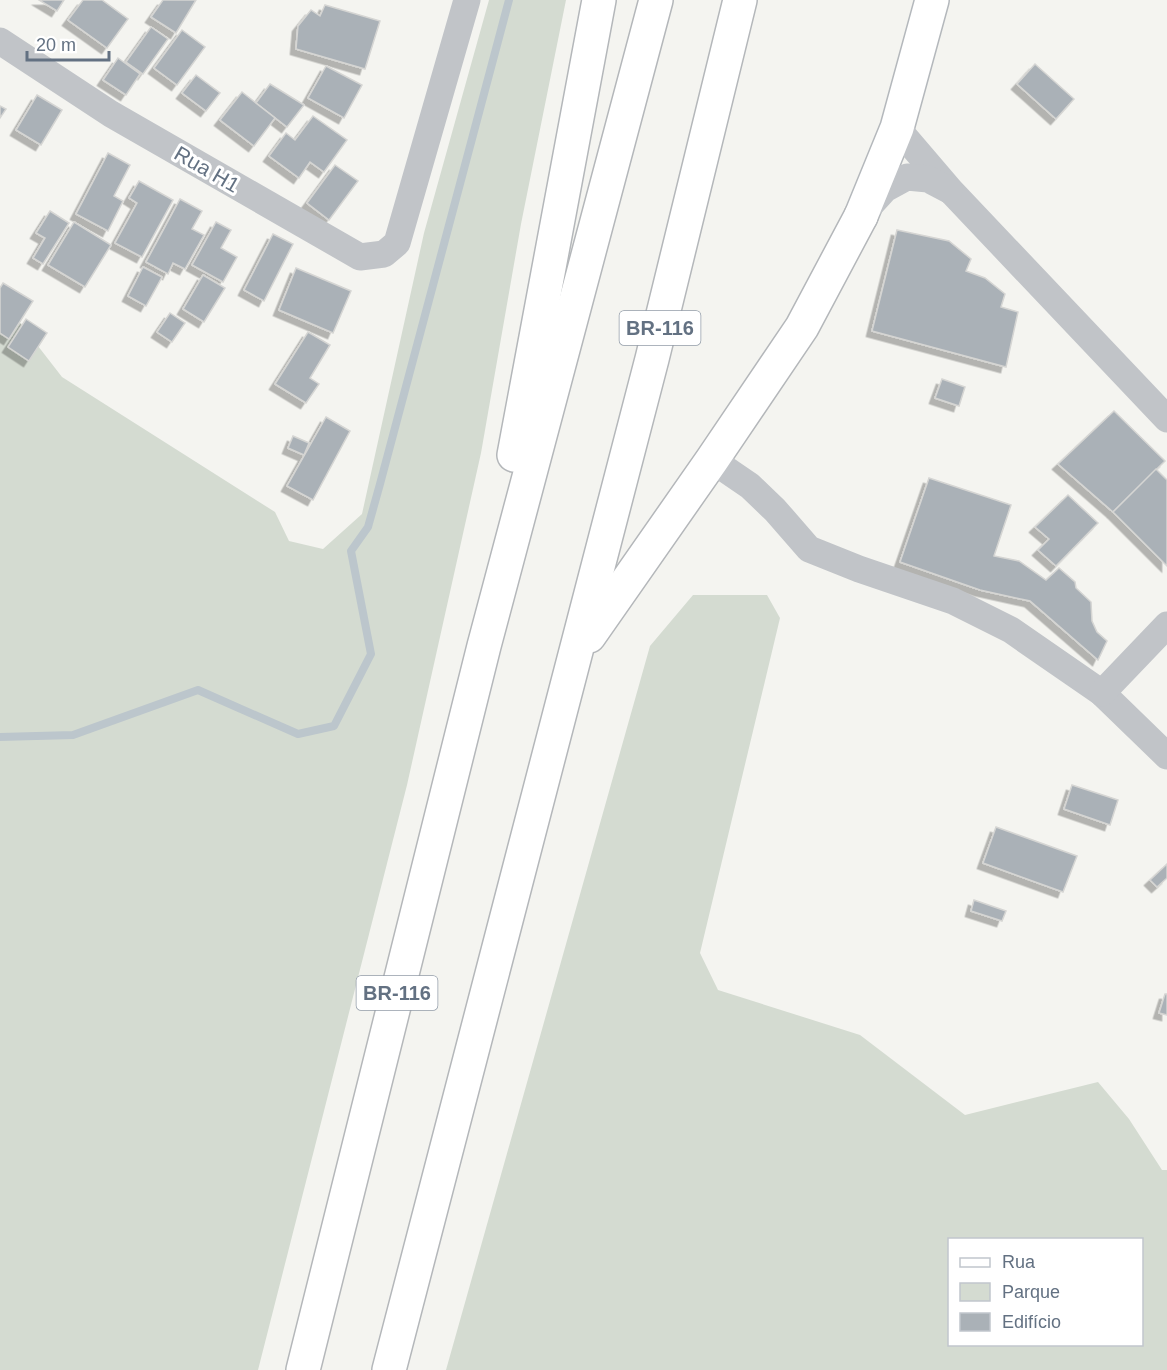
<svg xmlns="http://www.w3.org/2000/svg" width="1167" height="1370" font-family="Arial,sans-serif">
<defs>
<filter id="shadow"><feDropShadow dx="-5.5" dy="5.5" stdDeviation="0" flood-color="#0004"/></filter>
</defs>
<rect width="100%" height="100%" fill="#f4f4f0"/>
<g fill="#d4dbd1" fill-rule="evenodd">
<polygon points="489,0 566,0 521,224 481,453 407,785 258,1370 0,1370 0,297 62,377 275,512 289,541 323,549 362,514 424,233"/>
<path d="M693 595H767L780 618 700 953 718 990 860 1035 965 1115 1098 1082 1129 1119 1162 1170H1167V1370H446L650 646ZM950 1240H1142V1344H950Z"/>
</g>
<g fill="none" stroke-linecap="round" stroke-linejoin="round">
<polyline stroke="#bcc6cc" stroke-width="8" points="0,737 73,735 198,690 298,734 334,726 371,654 351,551 368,527 380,484 509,0"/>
</g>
<g fill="#aab1b7" stroke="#d5d5d3" stroke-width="1.5" filter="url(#shadow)">
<polygon points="39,0 64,0 57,11"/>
<polygon points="83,0 102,0 128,19 107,48 68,20"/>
<polygon points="163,0 196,0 176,33 151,17"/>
<polygon points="325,5 380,21 365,69 296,49 298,26 311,10 320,16"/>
<polygon points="151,27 168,39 143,74 126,62"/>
<polygon points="182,30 205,47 177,85 154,68"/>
<polygon points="118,58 140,74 126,95 103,80"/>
<polygon points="1035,64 1074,99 1056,119 1017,84"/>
<polygon points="326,66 362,85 344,118 308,98"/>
<polygon points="196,75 220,93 206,111 182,93"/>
<polygon points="270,84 304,105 287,127 256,103"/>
<polygon points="242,92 275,118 254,146 220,120"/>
<polygon points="37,95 62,110 41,145 16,130"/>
<polygon points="0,106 6,109 0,118"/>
<polygon points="313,116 347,140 324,172 310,162 299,178 269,156 286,133 295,140"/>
<polygon points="108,153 130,165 114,196 123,201 108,231 76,214"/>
<polygon points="335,165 358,181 329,220 307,203"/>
<polygon points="139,181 173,200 142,257 115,243 137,203 129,198"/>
<polygon points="180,199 202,211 192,229 204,235 185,269 173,263 168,274 146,262"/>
<polygon points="50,211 69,223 43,264 33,258 45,238 36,233"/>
<polygon points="74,222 111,245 85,287 48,265"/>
<polygon points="216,222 231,230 221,248 237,257 223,282 192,265"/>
<polygon points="897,230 949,241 971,259 966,271 985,278 1005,294 1001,307 1018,312 1006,367 872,331"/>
<polygon points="273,234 293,244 264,301 244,290"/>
<polygon points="143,267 162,277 146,306 128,296"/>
<polygon points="296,268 351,291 333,333 279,310"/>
<polygon points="203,275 225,288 204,322 183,309"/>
<polygon points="3,283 33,301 9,339 0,333 0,288"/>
<polygon points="170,313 185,323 172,342 157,332"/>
<polygon points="26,319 47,333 29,361 8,347"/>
<polygon points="308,332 330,345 310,378 319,384 306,403 275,384"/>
<polygon points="942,379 965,387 959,406 935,398"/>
<polygon points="1114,411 1165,461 1113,512 1058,464"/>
<polygon points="326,417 350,431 313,500 287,486"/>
<polygon points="293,436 309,443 304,455 288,448"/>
<polygon points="1156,469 1167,480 1167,566 1113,512"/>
<polygon points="929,478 1011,505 994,556 1019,561 1046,580 1059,568 1075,582 1076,588 1091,602 1092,621 1097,632 1107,641 1098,660 1030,601 980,590 900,562"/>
<polygon points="1068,495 1098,523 1056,566 1038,550 1049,539 1035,527"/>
<polygon points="1072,785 1118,800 1110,825 1064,809"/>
<polygon points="996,827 1077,856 1063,892 983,863"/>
<polygon points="1167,864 1167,878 1157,887 1150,880"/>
<polygon points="974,900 1006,911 1002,921 971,911"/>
<polygon points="1165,994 1167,994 1167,1015 1159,1013"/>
</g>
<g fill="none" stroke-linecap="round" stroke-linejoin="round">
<defs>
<polyline id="major" points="861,216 897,128 932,0"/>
<g id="highway">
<polyline points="514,455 599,0"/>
<polyline points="589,636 712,460 802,327 861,216"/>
<polyline points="303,1370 484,646 656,0"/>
<polyline points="389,1370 652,359 740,0"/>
</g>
</defs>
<use href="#major" stroke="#b4b8bc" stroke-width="36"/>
<use href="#highway" stroke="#b4b7ba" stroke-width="36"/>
<g stroke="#c1c4c8" stroke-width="27">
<polyline points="0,41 111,114 360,257 384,254 397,243 467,0"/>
<polyline points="897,128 950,190 1167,419"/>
<polyline points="865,211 885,189 907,177 928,179 949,190"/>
<polyline points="712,460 750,486 775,510 809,549 859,569 953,601 1011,630 1102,693 1167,756"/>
<polyline points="1102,693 1167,625"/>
</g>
<use href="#major" stroke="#fff" stroke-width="33"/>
<use href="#highway" stroke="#fff" stroke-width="33"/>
</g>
<g text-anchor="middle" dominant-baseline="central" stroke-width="6" stroke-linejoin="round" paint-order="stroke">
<g fill="#fff" stroke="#929ca8" stroke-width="1.5">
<rect x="619.5" y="311" width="81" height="34" rx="4.5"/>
<rect x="356.5" y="976" width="81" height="34" rx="4.5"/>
</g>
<g font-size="20" font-weight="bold" fill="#637182">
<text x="660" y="328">BR-116</text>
<text x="397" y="993">BR-116</text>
</g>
<g font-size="21" fill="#637182" stroke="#fff">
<text transform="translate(207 169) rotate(30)">Rua H1</text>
</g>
</g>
<rect x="948" y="1238" width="195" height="108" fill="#ffffff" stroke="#c1c6cd" stroke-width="1.5"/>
<rect x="960" y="1258" width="30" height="9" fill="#ffffff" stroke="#c1c6cd" stroke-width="1.5"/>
<text x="1002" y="1268" font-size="18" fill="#637182">Rua</text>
<rect x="960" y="1283" width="30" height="18" fill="#d4dbd1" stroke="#c1c6cd" stroke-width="1.5"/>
<text x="1002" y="1298" font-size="18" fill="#637182">Parque</text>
<rect x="960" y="1313" width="30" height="18" fill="#aab1b7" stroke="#c1c6cd" stroke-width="1.5"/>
<text x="1002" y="1328" font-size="18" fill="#637182">Edifício</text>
<path d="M27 51v9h82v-9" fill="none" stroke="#637182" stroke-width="3"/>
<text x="36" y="51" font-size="18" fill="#637182" stroke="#ffffff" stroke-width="4.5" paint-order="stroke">20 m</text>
</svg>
